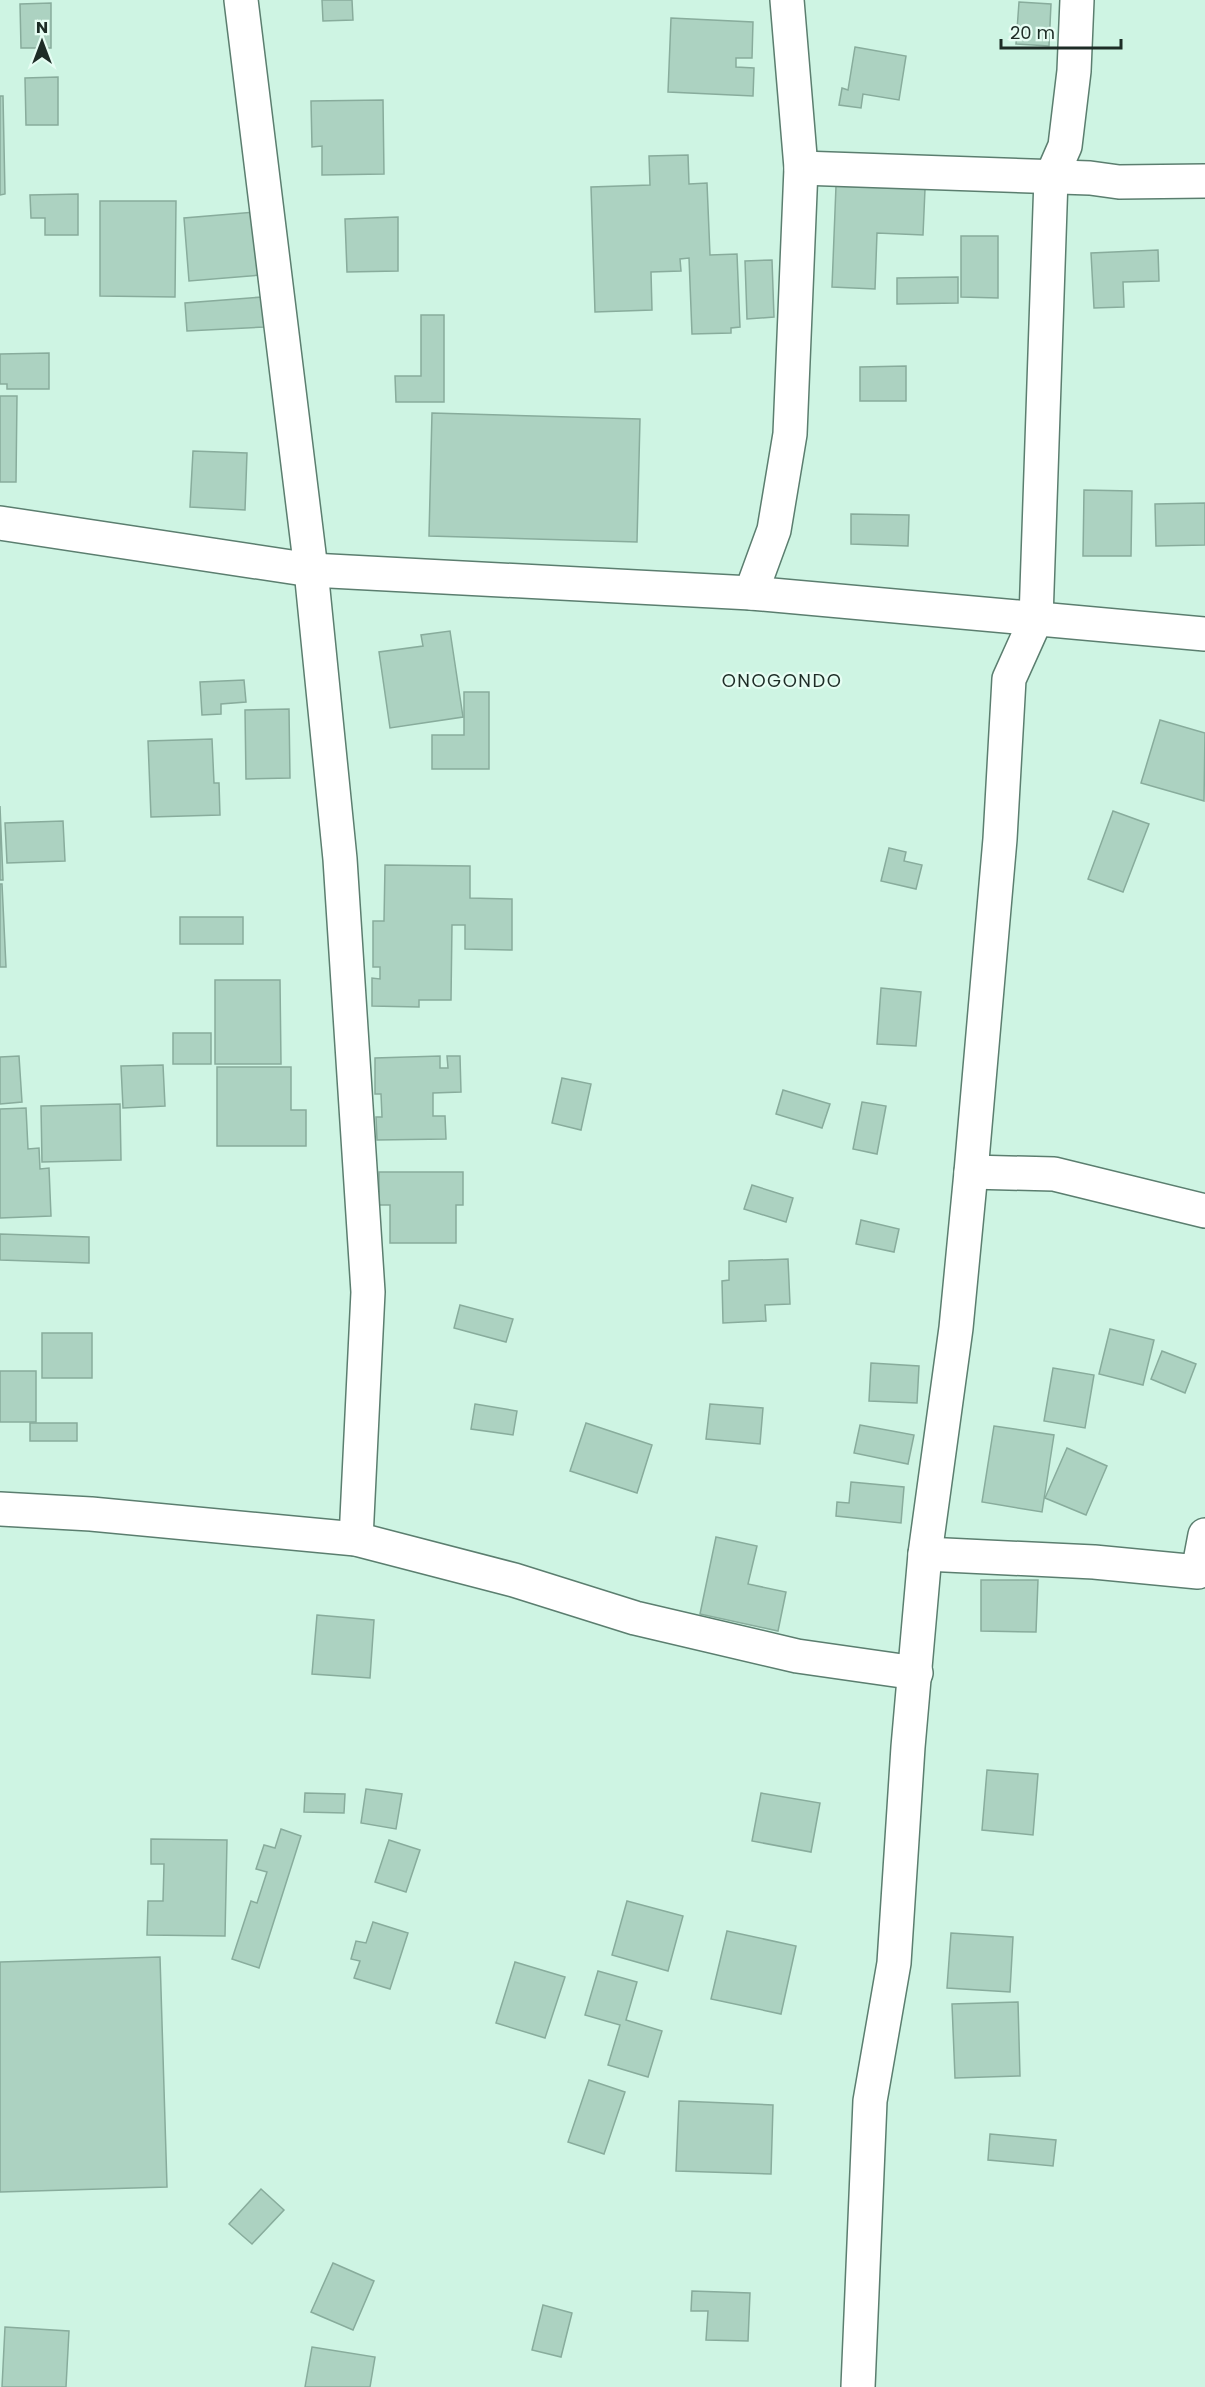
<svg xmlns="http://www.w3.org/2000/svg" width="1205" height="2387" font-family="Poppins,sans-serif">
<rect width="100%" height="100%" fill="#cef4e3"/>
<g fill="#acd2c1" stroke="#88ac9c" stroke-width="1.5">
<polygon points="322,0 352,0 353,20 323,21"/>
<polygon points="1019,2 1051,4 1049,46 1016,44"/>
<polygon points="51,3 51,48 21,48 20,4"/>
<polygon points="671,18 753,22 752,58 736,58 736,67 754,68 753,96 668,92"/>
<polygon points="855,47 906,56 899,100 863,94 861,108 839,105 842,88 848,90"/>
<polygon points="58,77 58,125 26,125 25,78"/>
<polygon points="0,96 3,96 5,194 0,195"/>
<polygon points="383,100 384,174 322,175 322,146 312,147 311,101"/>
<polygon points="688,155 689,184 707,183 710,255 737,254 740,327 731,328 731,333 692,334 689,258 680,259 681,271 651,272 652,310 595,312 591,187 650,185 649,156"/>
<polygon points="836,186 925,189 923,235 877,233 875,289 832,287"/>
<polygon points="78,194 78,235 45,235 45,218 31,218 30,195"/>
<polygon points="100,201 176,201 175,297 100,296"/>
<polygon points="255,212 261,275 189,281 184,218"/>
<polygon points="398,217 398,271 347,272 345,219"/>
<polygon points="961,236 998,236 998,298 961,297"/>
<polygon points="1158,250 1159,281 1123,282 1124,307 1094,308 1091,253"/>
<polygon points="772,260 774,317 747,319 745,261"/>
<polygon points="958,277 958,303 897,304 897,278"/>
<polygon points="262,297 264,327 187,331 185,303"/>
<polygon points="421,315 444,315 444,402 396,402 395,376 421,376"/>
<polygon points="49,353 49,389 7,389 7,384 0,384 0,354"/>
<polygon points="906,366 906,401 860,401 860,367"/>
<polygon points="0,396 17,396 16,482 0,482"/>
<polygon points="432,413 640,419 637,542 429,536"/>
<polygon points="193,451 247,453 245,510 190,507"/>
<polygon points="1084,490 1132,491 1131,556 1083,556"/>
<polygon points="1205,503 1205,545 1156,546 1155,504"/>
<polygon points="851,514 909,515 908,546 851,544"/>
<polygon points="450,631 463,717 390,728 379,652 423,646 421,635"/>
<polygon points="244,680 246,702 221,704 221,714 202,715 200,682"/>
<polygon points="464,692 489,692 489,769 432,769 432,735 464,735"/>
<polygon points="289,709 290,778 246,779 245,710"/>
<polygon points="1160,720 1205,733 1204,801 1141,783"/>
<polygon points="212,739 214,783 219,783 220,815 151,817 148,741"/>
<polygon points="0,806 3,880 0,880"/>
<polygon points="1113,811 1149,824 1123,892 1088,879"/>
<polygon points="63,821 65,861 7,863 5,823"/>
<polygon points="889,848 906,852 904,861 922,865 916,889 881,881"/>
<polygon points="385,865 470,866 470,898 512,899 512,950 465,949 465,925 452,925 451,1000 419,1000 419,1007 372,1006 372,978 380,979 380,967 373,967 373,921 384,921"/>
<polygon points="0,884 2,884 6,967 0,967"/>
<rect x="180" y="917" width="63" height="27"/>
<polygon points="215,980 280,980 281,1064 215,1064"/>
<polygon points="881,988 921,992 916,1046 877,1044"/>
<rect x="173" y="1033" width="38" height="31"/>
<polygon points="19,1056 22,1102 0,1104 0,1057"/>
<polygon points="440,1056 440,1068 448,1068 447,1056 460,1056 461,1092 433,1093 433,1116 445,1116 446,1139 377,1140 376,1117 382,1117 381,1094 375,1094 375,1058"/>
<polygon points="163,1065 165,1106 123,1108 121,1066"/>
<polygon points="217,1067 291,1067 291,1110 306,1110 306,1146 217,1146"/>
<polygon points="562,1078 591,1084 581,1130 552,1123"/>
<polygon points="783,1090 830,1104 822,1128 776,1114"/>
<polygon points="862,1102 886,1106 877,1154 853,1149"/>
<polygon points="120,1104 121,1160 42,1162 41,1106"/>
<polygon points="26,1108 28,1149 39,1148 40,1169 49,1168 51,1216 0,1218 0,1109"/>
<polygon points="379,1172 463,1172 463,1205 456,1205 456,1243 390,1243 390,1205 379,1205"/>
<polygon points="752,1185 793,1198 786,1222 744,1209"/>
<polygon points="861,1220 899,1229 894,1252 856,1244"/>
<polygon points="0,1234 89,1237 89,1263 0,1260"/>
<polygon points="788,1259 790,1304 765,1305 766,1321 723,1323 722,1281 729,1280 729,1261"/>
<polygon points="460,1305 513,1319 506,1342 454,1328"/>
<polygon points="1110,1329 1154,1340 1143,1385 1099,1374"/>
<rect x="42" y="1333" width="50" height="45"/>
<polygon points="1162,1351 1196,1364 1185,1393 1151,1379"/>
<polygon points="871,1363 919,1366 917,1403 869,1401"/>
<polygon points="1053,1368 1094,1375 1085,1428 1044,1421"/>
<rect x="0" y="1371" width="36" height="51"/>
<polygon points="475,1404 517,1411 513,1435 471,1429"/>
<polygon points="710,1404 763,1408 760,1444 706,1439"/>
<rect x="30" y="1423" width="47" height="18"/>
<polygon points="586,1423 652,1445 637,1493 570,1471"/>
<polygon points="860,1425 914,1435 908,1464 854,1453"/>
<polygon points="994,1426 1054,1435 1042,1512 982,1502"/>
<polygon points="1067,1448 1107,1466 1086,1515 1045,1498"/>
<polygon points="851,1482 904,1487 901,1523 836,1516 837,1502 849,1503"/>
<polygon points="716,1537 757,1546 748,1584 786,1592 778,1631 700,1614"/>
<polygon points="981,1580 1038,1580 1036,1632 981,1631"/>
<polygon points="317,1615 374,1620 370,1678 312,1674"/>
<polygon points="987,1770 1038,1774 1033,1835 982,1830"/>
<polygon points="366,1789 402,1794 396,1829 361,1823"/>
<polygon points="305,1793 345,1794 344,1813 304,1812"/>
<polygon points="761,1793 820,1803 811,1852 752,1841"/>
<polygon points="281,1829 301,1836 259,1968 232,1959 251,1901 257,1903 267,1872 256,1869 264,1845 275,1848"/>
<polygon points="151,1839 227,1840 225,1936 147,1935 148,1901 163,1901 164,1864 151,1864"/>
<polygon points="389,1840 420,1850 406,1892 375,1882"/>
<polygon points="627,1901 683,1916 668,1971 612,1955"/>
<polygon points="373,1922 408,1933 390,1989 354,1978 360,1961 351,1959 356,1941 366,1943"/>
<polygon points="727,1931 796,1946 781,2014 711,1999"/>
<polygon points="951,1933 1013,1937 1010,1992 947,1988"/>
<polygon points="160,1957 167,2187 0,2192 0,1962"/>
<polygon points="515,1962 565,1977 545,2038 496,2023"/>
<polygon points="598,1971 637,1982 626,2020 662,2031 648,2077 608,2065 620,2025 585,2015"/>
<polygon points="1018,2002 1020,2076 955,2078 952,2004"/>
<polygon points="589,2080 625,2092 604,2154 568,2142"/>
<polygon points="679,2101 773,2105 771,2174 676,2171"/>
<polygon points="990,2134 1056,2140 1053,2166 988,2160"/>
<polygon points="261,2189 284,2210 252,2244 229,2224"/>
<polygon points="333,2263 374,2281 353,2330 311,2312"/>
<polygon points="692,2291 750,2293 748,2341 706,2340 708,2311 691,2311"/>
<polygon points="543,2305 572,2313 561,2357 532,2350"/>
<polygon points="5,2327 69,2331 66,2387 2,2387"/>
<polygon points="312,2347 375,2357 370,2387 305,2387"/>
</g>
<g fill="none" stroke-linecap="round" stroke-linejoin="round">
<defs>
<g id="minor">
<polyline points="241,0 311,570 340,859 368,1292 356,1539"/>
<polyline points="801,168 1090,178 1119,182 1205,181"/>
<polyline points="0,523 311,570 751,593 1205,634"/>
<polyline points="751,593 774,530 790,434 801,168 787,0"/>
<polyline points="971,1172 1054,1174 1205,1211"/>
<polyline points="0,1509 91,1514 356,1539 514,1580 635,1618 797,1656 916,1673"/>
<polyline points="925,1554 1094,1562 1198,1572 1205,1535"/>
<polyline points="858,2387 870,2101 894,1963 908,1747 925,1554 956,1328 971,1172 1000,839 1009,679 1036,619 1051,178 1065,146 1074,71 1077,0"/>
</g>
</defs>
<use href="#minor" stroke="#5b7e6f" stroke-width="36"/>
<use href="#minor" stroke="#fff" stroke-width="33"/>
</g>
<g text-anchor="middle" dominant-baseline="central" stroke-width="4.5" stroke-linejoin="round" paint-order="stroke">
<g font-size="18" letter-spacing="1.5" fill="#1d2c26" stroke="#e6fdf3">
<text x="782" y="680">ONOGONDO</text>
</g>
</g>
<g transform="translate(42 42)" stroke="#e6fdf3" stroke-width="4.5" paint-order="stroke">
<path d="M0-4.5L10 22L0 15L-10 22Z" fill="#1d2c26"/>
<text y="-9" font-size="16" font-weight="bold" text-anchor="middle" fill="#1d2c26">N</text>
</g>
<path d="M1001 39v9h120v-9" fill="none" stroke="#1d2c26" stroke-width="3"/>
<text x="1010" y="39" font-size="18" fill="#1d2c26" stroke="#e6fdf3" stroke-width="4.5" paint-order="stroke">20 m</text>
</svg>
